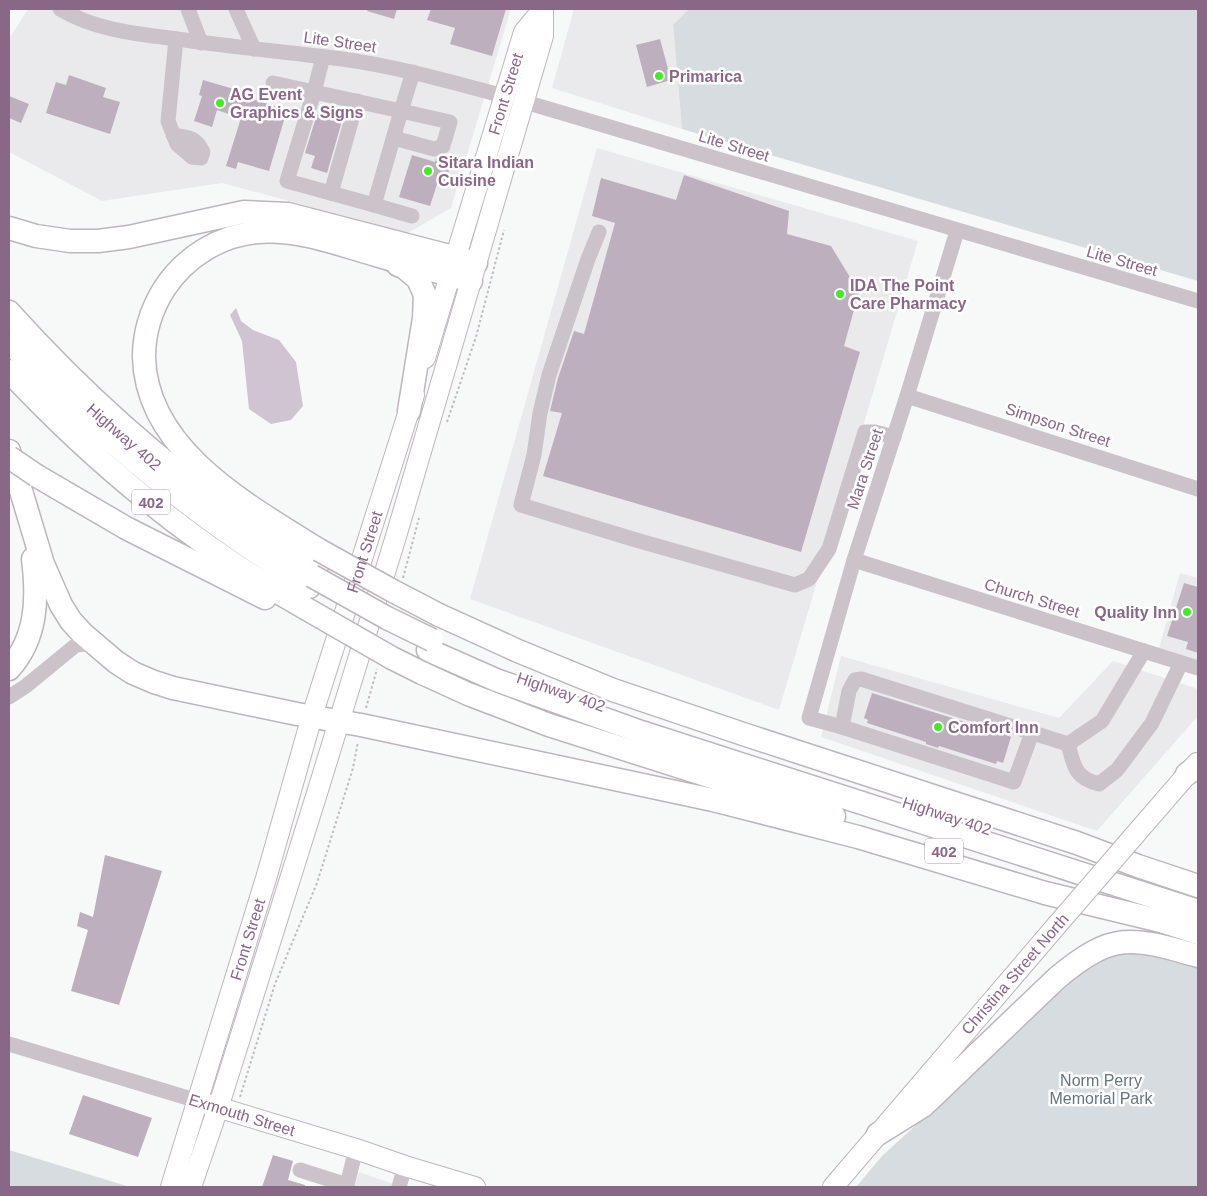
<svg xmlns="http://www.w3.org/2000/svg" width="1207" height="1196" font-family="Arial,sans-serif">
<rect width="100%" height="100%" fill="#f7f9f9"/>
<g fill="#eaeaec">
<polygon points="28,9 511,9 451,208 408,233 222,183 102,201 9,152 9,39"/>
<polygon points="574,9 689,9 673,25 682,129 552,88"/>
<polygon points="597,148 918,241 779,710 470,599"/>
<polygon points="1180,573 1198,578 1198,660 1159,648"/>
<polygon points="841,656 1059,718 1113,661 1195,688 1198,690 1198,716 1097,831 821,737"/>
<polygon points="359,1172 402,1187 354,1187"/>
</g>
<g fill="#d6dcdf">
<polygon points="689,9 1198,9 1198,281 682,129 673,25"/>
<polygon points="1132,952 1153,954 1198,968 1198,1187 856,1187 882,1156 1031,1020 1058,990 1078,973 1105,957"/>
<polygon points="9,1150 130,1187 9,1187"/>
</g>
<polygon fill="#d0c3d2" points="236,308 241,321 253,330 279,340 296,362 303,406 291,420 271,424 249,409 242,341 230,315"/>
<g fill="#bdafbe">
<polygon points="368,9 397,9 394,19 367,11"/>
<polygon points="431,9 506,9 492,56 450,44 455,28 427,20"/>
<polygon points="660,39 671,80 647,87 636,45"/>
<polygon points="69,75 106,88 103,97 120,102 110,134 46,113 56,82 66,85"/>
<polygon points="203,80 244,92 243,96 287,110 269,171 238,162 236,169 226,166 241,118 217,110 212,127 194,121 202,96 199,95"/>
<polygon points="9,96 29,104 21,123 9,118"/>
<polygon points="317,114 342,121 327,173 311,168 315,156 305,153"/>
<polygon points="448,154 454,155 445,183 438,181 430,206 399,197 412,155 435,162 436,158"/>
<polygon points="684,175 789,211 787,234 831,246 859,292 844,346 860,352 801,552 543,476 562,413 550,411 558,378 574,331 584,334 615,223 592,216 601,178 676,200"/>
<polygon points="1184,583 1198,587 1198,653 1186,649 1188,642 1167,636"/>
<polygon points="872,693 1007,735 1011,737 1003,763 997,761 996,764 939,746 938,748 926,744 926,742 867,723 868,720 864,718"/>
<polygon points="105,855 162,871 119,1005 71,991 88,930 77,926 80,912 93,917"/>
<polygon points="83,1095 152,1118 138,1157 69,1134"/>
<polygon points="273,1155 293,1161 288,1180 305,1185 305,1187 262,1187"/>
</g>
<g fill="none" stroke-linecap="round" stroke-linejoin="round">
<defs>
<g id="major">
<path id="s1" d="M425 358 524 32 543 9"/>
<polyline points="1133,837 1197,763"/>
<polyline points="207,1104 356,1149 405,1166 475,1187"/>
<path id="s2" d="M171 1187 267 875 312 716 414 395"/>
<polyline points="191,1187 218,1108 318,790 397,533 543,36 543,9"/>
<polyline points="833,1187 1057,925"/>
</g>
<g id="highway">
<polyline points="9,228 36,236 70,241 98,241 129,237 244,212 288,214 476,263"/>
<polyline points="398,265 405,268 418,279 425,295 424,318 409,411"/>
<path d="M9 312C83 394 166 469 258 530 277 543 297 554 317 566"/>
<path d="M9 341C99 439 197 516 309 587"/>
<path d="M9 371C95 463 196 546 305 608"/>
<polyline points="9,451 43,564 61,605 71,621 82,633 116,662 133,673 154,682 173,688 297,714 361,725 713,800 858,837 1045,893 1165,922"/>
<polyline points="37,476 126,528 265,598"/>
<path d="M319 550C249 506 146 451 144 357 144 333 151 310 164 289 185 257 220 235 258 232 299 229 337 244 376 255 407 265 439 271 471 281"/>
<polyline points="439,615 518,651 613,690 746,735 1077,843 1138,866 1198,886"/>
<polyline points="428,650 496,680 641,732 1198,911"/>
<path d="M9 669C37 638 38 599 33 559"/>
<polyline points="422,673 468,694 549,725 834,816"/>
<polyline points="1187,774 1198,766"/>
<polyline points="1152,918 1198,933"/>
<path d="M878 1134 923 1106 1057 978C1113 931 1132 937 1198 956"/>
</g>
</defs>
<use href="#major" stroke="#bfb5be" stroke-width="22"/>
<use href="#highway" stroke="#bdb5bd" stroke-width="25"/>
<g stroke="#c1bac1" stroke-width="2" stroke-dasharray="2.5 2.5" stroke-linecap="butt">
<polyline points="447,422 476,337 504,230"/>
<polyline points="403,578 419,518"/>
<polyline points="366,708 377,669"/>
<polyline points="240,1097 275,984 317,883 353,768 358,742"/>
</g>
<g stroke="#cbc2ca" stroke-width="15">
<path d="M60 9C95 30 137 34 177 39 232 47 287 52 342 59 401 67 458 84 515 99L1198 301"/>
<polyline points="188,9 201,43"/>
<polyline points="236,9 254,49"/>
<polyline points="323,57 314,92 401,111 413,72"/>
<polyline points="273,83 314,92 287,181 374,205 401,111 450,122 443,146 434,149 394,138"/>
<path d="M173 135C188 137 196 137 203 152L201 158 192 157 177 144 168 121 176 39"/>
<polyline points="331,193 357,101"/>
<polyline points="374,205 412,216"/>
<polyline points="599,232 588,259 549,375 540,413 534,455 521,505 636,540 795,585 809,579 829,549 865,432 875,432 894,437"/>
<polyline points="907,396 1198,489"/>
<polyline points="854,560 1198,668"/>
<polyline points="9,697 26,686 76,645 85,644 96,648"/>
<polyline points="842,727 809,718 854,560 907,396 957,231"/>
<path d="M1032 733 1014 782 842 727 849 691 855 680 861 679C930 701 999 722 1068 744L1102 721 1144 651"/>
<path d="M1068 744C1074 765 1074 778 1099 784L1117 770 1152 723 1181 663"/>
<polyline points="9,1044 198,1101"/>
<polyline points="300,1170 347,1185 356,1149"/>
<polyline points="399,1187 405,1166"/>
</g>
<use href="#major" stroke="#fff" stroke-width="20"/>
<use href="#highway" stroke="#fff" stroke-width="22"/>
<defs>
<polyline id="major-bridge" points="1057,925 1133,837"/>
<g id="highway-bridge">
<polyline points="9,457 37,476"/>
<polyline points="319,550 393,591 439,615"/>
<polyline points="312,576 387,618 432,640"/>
<polyline points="305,608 392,658 422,673"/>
</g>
</defs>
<use href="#major-bridge" stroke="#bfb5be" stroke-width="22" stroke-linecap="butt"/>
<use href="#highway-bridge" stroke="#bdb5bd" stroke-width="25" stroke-linecap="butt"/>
<use href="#major-bridge" stroke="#fff" stroke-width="20"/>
<use href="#highway-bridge" stroke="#fff" stroke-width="22"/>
</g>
<g fill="#41ec25" stroke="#fff" stroke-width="2">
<circle cx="659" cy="76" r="5"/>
<circle cx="220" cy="103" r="5"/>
<circle cx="428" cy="171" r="5"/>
<circle cx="840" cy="294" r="5"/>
<circle cx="1187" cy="612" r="5"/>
<circle cx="938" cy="727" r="5"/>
</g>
<g text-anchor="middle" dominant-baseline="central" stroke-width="5" stroke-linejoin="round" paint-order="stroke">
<g fill="#fff" stroke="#ac95ab" stroke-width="1">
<rect x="132" y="489.5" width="38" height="25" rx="4"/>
<rect x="925" y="838.5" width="38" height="25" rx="4"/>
</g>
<g font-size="15" font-weight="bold" fill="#896787">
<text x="151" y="502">402</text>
<text x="944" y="851">402</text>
</g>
<g font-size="16" fill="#896787" stroke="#fff">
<text transform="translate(340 42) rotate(8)">Lite Street</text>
<text stroke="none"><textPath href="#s1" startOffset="276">Front Street</textPath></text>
<text transform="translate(734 146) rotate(17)">Lite Street</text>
<text transform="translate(1122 261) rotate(16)">Lite Street</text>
<text transform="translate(1058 425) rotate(18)">Simpson Street</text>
<text transform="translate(124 437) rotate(41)">Highway 402</text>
<text transform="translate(865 469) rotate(-72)">Mara Street</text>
<text stroke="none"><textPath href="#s2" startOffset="664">Front Street</textPath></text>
<text transform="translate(1032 598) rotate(17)">Church Street</text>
<text transform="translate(561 692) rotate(19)">Highway 402</text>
<text transform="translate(947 816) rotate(18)">Highway 402</text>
<text stroke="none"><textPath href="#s2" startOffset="259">Front Street</textPath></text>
<text transform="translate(1015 974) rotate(-49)">Christina Street North</text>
<text transform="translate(242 1115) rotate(17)">Exmouth Street</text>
</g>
<g font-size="16" font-weight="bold" fill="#896787" stroke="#fff" text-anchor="start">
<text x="669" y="76">Primarica</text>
<text x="230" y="94">AG Event<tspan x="230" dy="18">Graphics &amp; Signs</tspan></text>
<text x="438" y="162">Sitara Indian<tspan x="438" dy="18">Cuisine</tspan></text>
<text x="850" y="285">IDA The Point<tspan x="850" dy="18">Care Pharmacy</tspan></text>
<text x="1177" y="612" text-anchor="end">Quality Inn</text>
<text x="948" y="727">Comfort Inn</text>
</g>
<g font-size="16" fill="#667580" stroke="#fff">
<text x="1101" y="1080">Norm Perry<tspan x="1101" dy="18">Memorial Park</tspan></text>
</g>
</g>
<rect width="1207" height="1196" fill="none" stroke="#896787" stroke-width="20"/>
</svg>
